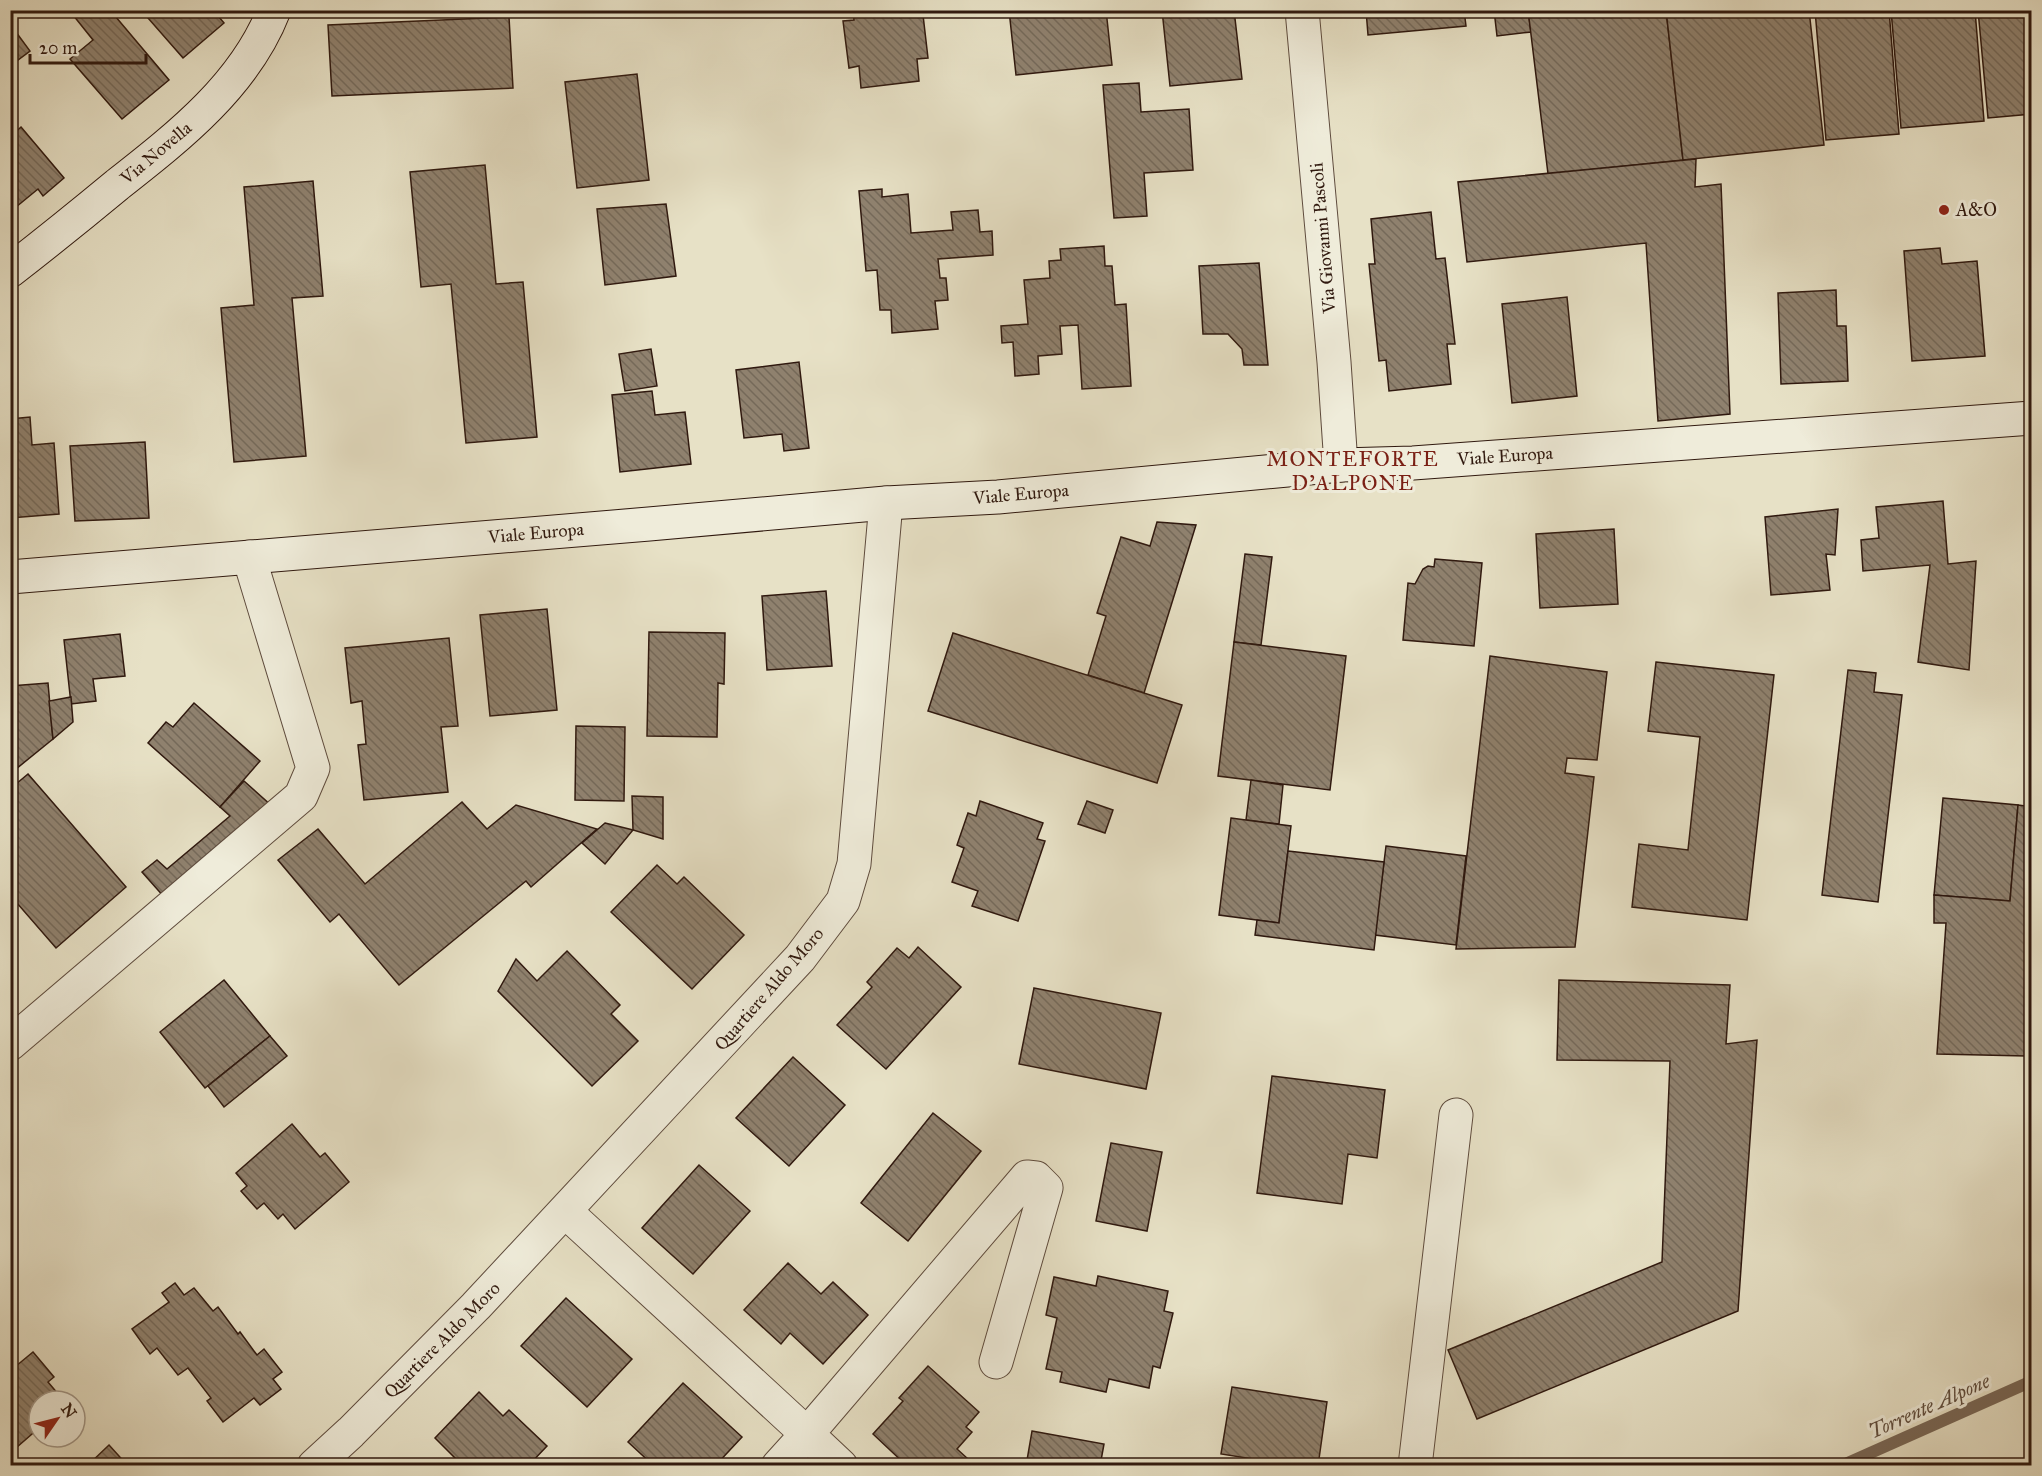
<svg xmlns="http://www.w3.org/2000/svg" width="2042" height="1476" font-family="'IM FELL Great Primer',serif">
<defs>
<pattern id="building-back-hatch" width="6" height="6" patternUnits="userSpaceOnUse" patternTransform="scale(1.5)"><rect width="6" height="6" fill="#8f816e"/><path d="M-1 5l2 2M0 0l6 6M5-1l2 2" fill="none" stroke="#756959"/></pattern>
</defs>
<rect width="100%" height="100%" fill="#e7e1c6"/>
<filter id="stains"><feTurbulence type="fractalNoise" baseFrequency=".00333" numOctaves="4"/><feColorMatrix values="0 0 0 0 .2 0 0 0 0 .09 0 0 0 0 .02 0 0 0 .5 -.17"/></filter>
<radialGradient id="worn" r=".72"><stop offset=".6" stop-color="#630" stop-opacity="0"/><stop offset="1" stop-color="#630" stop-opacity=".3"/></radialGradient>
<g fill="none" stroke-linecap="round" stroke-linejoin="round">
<polyline stroke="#796858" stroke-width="12" points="1841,1466 2032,1381"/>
</g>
<g fill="url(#building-back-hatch)" stroke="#30190f" stroke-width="1.5">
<polygon points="69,10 110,10 169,80 122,119 70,59 93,40"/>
<polygon points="141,10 213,10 224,23 183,58"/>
<polygon points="853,10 912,10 912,17 923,15 928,58 917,59 919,81 861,88 859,66 849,68 843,21 854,20"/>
<polygon points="1009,10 1106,10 1112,65 1016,75"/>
<polygon points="1162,10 1234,10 1242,79 1170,86"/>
<polygon points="1366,10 1464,10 1466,26 1368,35"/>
<polygon points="1494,10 1528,10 1531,32 1497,36"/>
<polygon points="1528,10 1666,10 1683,160 1548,174"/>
<polygon points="1666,10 1809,10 1824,145 1683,160"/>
<polygon points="1815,10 1889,10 1899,134 1826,140"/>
<polygon points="1891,10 1975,10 1984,121 1901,128"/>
<polygon points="1978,10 2032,10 2032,114 1988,118"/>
<polygon points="509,17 513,88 332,96 328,25"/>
<polygon points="13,28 30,51 10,66 10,30"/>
<polygon points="637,74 649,180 577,188 565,82"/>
<polygon points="1139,83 1141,112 1189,109 1193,170 1144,173 1147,216 1114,218 1103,85"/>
<polygon points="21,127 64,178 43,196 38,189 10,212 10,137"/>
<polygon points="1696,159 1695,187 1721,184 1730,414 1658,421 1646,243 1467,262 1458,182"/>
<polygon points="485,165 496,284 523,282 537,437 466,443 451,284 421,287 410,172"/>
<polygon points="313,181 323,296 292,298 306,456 234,462 221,308 254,305 244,187"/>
<polygon points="882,189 882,197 908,194 911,233 953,230 951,212 978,210 980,232 992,231 993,255 938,259 940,278 946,278 948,300 935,301 938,329 892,333 891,310 880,310 877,270 866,271 859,191"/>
<polygon points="666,204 676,276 605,285 597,209"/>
<polygon points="1431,212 1436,259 1445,258 1455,344 1447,344 1451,384 1389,391 1386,360 1379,361 1369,264 1375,264 1371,219"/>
<polygon points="1104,246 1105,266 1112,266 1115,305 1126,304 1131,386 1082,389 1078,325 1060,326 1062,354 1038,356 1039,374 1015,376 1013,342 1002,343 1001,326 1028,324 1024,280 1050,278 1049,261 1061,260 1060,249"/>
<polygon points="1940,248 1942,264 1977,261 1985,356 1912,361 1904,251"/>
<polygon points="1259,263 1268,365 1244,365 1242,349 1228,334 1203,334 1199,266"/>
<polygon points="1836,290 1837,326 1846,326 1848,381 1781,384 1778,293"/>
<polygon points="1567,297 1577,396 1512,403 1502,304"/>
<polygon points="651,349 657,386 625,391 619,354"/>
<polygon points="799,362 809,448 784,451 782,434 744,438 736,370"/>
<polygon points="652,391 655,415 685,412 691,464 620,472 612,395"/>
<polygon points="30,417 32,445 54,443 59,514 10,518 10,419"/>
<polygon points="145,442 149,518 75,521 70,446"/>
<polygon points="2032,500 2032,628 2028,628 2027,501"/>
<polygon points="1943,501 1948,564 1976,561 1969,670 1918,662 1930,565 1863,571 1861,540 1879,538 1876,507"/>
<polygon points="1838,509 1835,555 1826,554 1830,590 1771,595 1765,517"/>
<polygon points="1157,522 1196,525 1144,693 1088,675 1106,616 1097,613 1121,537 1150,546"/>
<polygon points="1614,529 1618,604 1540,608 1536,534"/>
<polygon points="1245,554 1272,557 1261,645 1234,642"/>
<polygon points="1435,559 1482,563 1474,646 1403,640 1408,583 1415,584 1423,569 1428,566 1434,567"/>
<polygon points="826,591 832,666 767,670 762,596"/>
<polygon points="547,609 557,710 490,716 480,615"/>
<polygon points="649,632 725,633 724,684 718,683 717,737 647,736"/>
<polygon points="953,633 1182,705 1157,783 928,711"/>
<polygon points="120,634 125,676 93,679 96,701 71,704 64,640"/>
<polygon points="449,638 458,726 441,727 448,792 364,800 358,745 366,744 362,701 351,703 345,648"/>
<polygon points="1234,642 1346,656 1330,790 1218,776"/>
<polygon points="1490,656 1607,672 1597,760 1567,758 1565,773 1594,777 1575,947 1456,949"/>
<polygon points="1656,662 1774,675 1747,920 1632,907 1639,844 1688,850 1700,737 1648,731"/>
<polygon points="1848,670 1876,673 1874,692 1902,695 1878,902 1822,895"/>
<polygon points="48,683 53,739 16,769 10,717 10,686"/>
<polygon points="71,697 73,722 53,739 49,701"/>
<polygon points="194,703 260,761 220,807 148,743 166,722 173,727"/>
<polygon points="576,726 625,727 624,801 575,800"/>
<polygon points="28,774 126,887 56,948 10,895 10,789"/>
<polygon points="1251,780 1283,785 1279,824 1246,820"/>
<polygon points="244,781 273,807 165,898 142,872 157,860 167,869 230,816 220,807"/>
<polygon points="632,796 663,797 663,839 633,830"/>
<polygon points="1943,798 2018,805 2010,901 1934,895"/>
<polygon points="980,801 1043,823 1037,839 1045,841 1018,921 972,906 978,891 952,882 964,848 957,845 968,813 976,816"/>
<polygon points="1087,801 1113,810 1105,833 1078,824"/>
<polygon points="462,802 487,829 516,805 597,829 531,887 526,881 399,985 339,914 330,922 278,860 318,829 365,884"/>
<polygon points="2018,805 2032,807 2032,995 2026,1056 1937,1054 1946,923 1934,923 1934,895 2010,901"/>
<polygon points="1231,818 1291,826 1279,923 1219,915"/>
<polygon points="605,823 633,830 605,864 582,843"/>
<polygon points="1386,846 1466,856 1456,945 1375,935"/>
<polygon points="1288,851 1384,862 1374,950 1255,935 1257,920 1279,923"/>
<polygon points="657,865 677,884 684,877 744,935 692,989 611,912"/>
<polygon points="918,947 961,987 886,1069 837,1025 872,987 867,982 897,948 909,958"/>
<polygon points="567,951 620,1005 611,1014 638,1041 592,1086 498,991 516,959 537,981"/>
<polygon points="224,980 270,1036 205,1088 160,1032"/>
<polygon points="1559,980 1730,985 1726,1044 1757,1040 1738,1311 1477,1419 1448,1350 1662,1262 1670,1061 1557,1060"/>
<polygon points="1034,988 1161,1013 1146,1089 1019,1064"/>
<polygon points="2032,995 2032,1056 2026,1056"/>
<polygon points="270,1036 287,1056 224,1107 208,1086"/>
<polygon points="793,1057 845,1105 789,1166 736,1118"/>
<polygon points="1272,1076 1385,1090 1377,1158 1348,1154 1342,1204 1257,1193"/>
<polygon points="933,1113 981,1151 908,1241 861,1203"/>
<polygon points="292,1124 320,1157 325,1153 349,1182 295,1229 283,1214 278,1219 264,1203 257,1209 241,1191 247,1186 236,1173"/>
<polygon points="1111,1143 1162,1152 1147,1231 1096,1221"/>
<polygon points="699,1165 750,1211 693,1274 642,1228"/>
<polygon points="788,1263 821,1294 833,1282 868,1315 823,1364 790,1333 781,1344 744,1310"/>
<polygon points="1098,1276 1168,1291 1164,1311 1173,1313 1160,1368 1153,1366 1149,1388 1109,1379 1106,1392 1060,1382 1062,1372 1046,1369 1057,1318 1046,1315 1054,1277 1096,1286"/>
<polygon points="175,1283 184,1295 194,1288 213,1311 218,1307 238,1334 240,1332 257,1355 264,1349 282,1372 273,1379 281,1389 260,1405 254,1398 223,1422 207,1401 211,1398 188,1368 178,1375 157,1348 150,1354 132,1329 169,1302 162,1293"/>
<polygon points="566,1298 632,1359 587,1407 521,1346"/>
<polygon points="33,1352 54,1377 48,1382 64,1401 39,1401 39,1428 10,1453 10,1371"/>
<polygon points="928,1366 979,1412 966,1427 972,1432 957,1449 967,1458 961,1466 907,1466 873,1434 903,1401 899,1398"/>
<polygon points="683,1383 742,1437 715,1466 654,1466 628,1442"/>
<polygon points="1232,1387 1327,1402 1318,1466 1297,1466 1221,1454"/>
<polygon points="479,1392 503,1416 509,1410 547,1446 528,1466 463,1466 435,1438"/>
<polygon points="1032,1431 1104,1444 1100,1466 1026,1466"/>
<polygon points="109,1445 128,1466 87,1466"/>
</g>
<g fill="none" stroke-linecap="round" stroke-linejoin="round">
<defs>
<g id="street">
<polyline points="1302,10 1334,362 1341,465"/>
<polyline points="10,1044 301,796 313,768 249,557"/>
<polyline points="566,1212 807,1434 778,1466"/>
<polyline points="314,1466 351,1432 476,1306 800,958 843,901 854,864 886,503"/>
<polyline points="841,1466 807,1434 1027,1177 1036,1178 1046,1188 996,1362"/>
<polyline points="1415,1466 1456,1115"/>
</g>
<g id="secondary">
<path d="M10 271C46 243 82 214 117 185 178 137 245 85 274 10"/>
<polyline points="10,577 649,524 886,503 998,497 1341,465 1413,463 2032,418"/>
</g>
</defs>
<use href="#street" stroke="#5e4b3d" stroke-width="35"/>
<use href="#secondary" stroke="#30190f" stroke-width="35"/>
<use href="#street" stroke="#efecda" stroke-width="33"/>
<use href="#secondary" stroke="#efecda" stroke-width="33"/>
</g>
<circle fill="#8f2418" stroke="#efecda" stroke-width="2" cx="1944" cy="210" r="6"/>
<g text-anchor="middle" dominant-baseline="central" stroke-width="6" stroke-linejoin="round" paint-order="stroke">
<g font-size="18" fill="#30190f" stroke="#efecda">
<text transform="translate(156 153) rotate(-40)">Via Novella</text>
<text transform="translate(1323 238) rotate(-95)">Via Giovanni Pascoli</text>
<text transform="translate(1505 456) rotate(-4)">Viale Europa</text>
<text transform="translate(1021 494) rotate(-5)">Viale Europa</text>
<text transform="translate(536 533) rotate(-5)">Viale Europa</text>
<text transform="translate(769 989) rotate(-49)">Quartiere Aldo Moro</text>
<text transform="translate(442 1340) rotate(-45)">Quartiere Aldo Moro</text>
</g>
<g font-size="18" fill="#30190f" stroke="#efecda" text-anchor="start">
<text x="1956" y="210">A&amp;O</text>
</g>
<g font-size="20" font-style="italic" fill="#604e3f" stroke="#efecda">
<text transform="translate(1929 1406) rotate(-24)">Torrente Alpone</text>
</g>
<g font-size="21" letter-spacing="1.5" fill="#7a1f14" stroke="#efecda">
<text x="1353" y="459">MONTEFORTE<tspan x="1353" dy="24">D'ALPONE</tspan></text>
</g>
</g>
<rect width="2042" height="1476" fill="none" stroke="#e7e1c6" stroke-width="36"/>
<rect x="12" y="12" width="2018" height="1452" fill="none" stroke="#30190f" stroke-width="3"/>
<rect x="18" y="18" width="2006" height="1440" fill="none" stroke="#30190f" stroke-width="1.5"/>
<g transform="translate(57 1419) rotate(55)"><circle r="28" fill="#efecda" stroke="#a39889" stroke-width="1.5"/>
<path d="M0-4.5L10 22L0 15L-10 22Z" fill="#8f2418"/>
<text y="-9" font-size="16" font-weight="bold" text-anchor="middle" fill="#30190f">N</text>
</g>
<path d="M30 54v9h116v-9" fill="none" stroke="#30190f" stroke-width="3"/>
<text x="39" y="54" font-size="18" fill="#30190f" stroke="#efecda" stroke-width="4.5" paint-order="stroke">20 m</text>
<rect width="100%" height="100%" filter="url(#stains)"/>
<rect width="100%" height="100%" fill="url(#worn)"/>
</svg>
